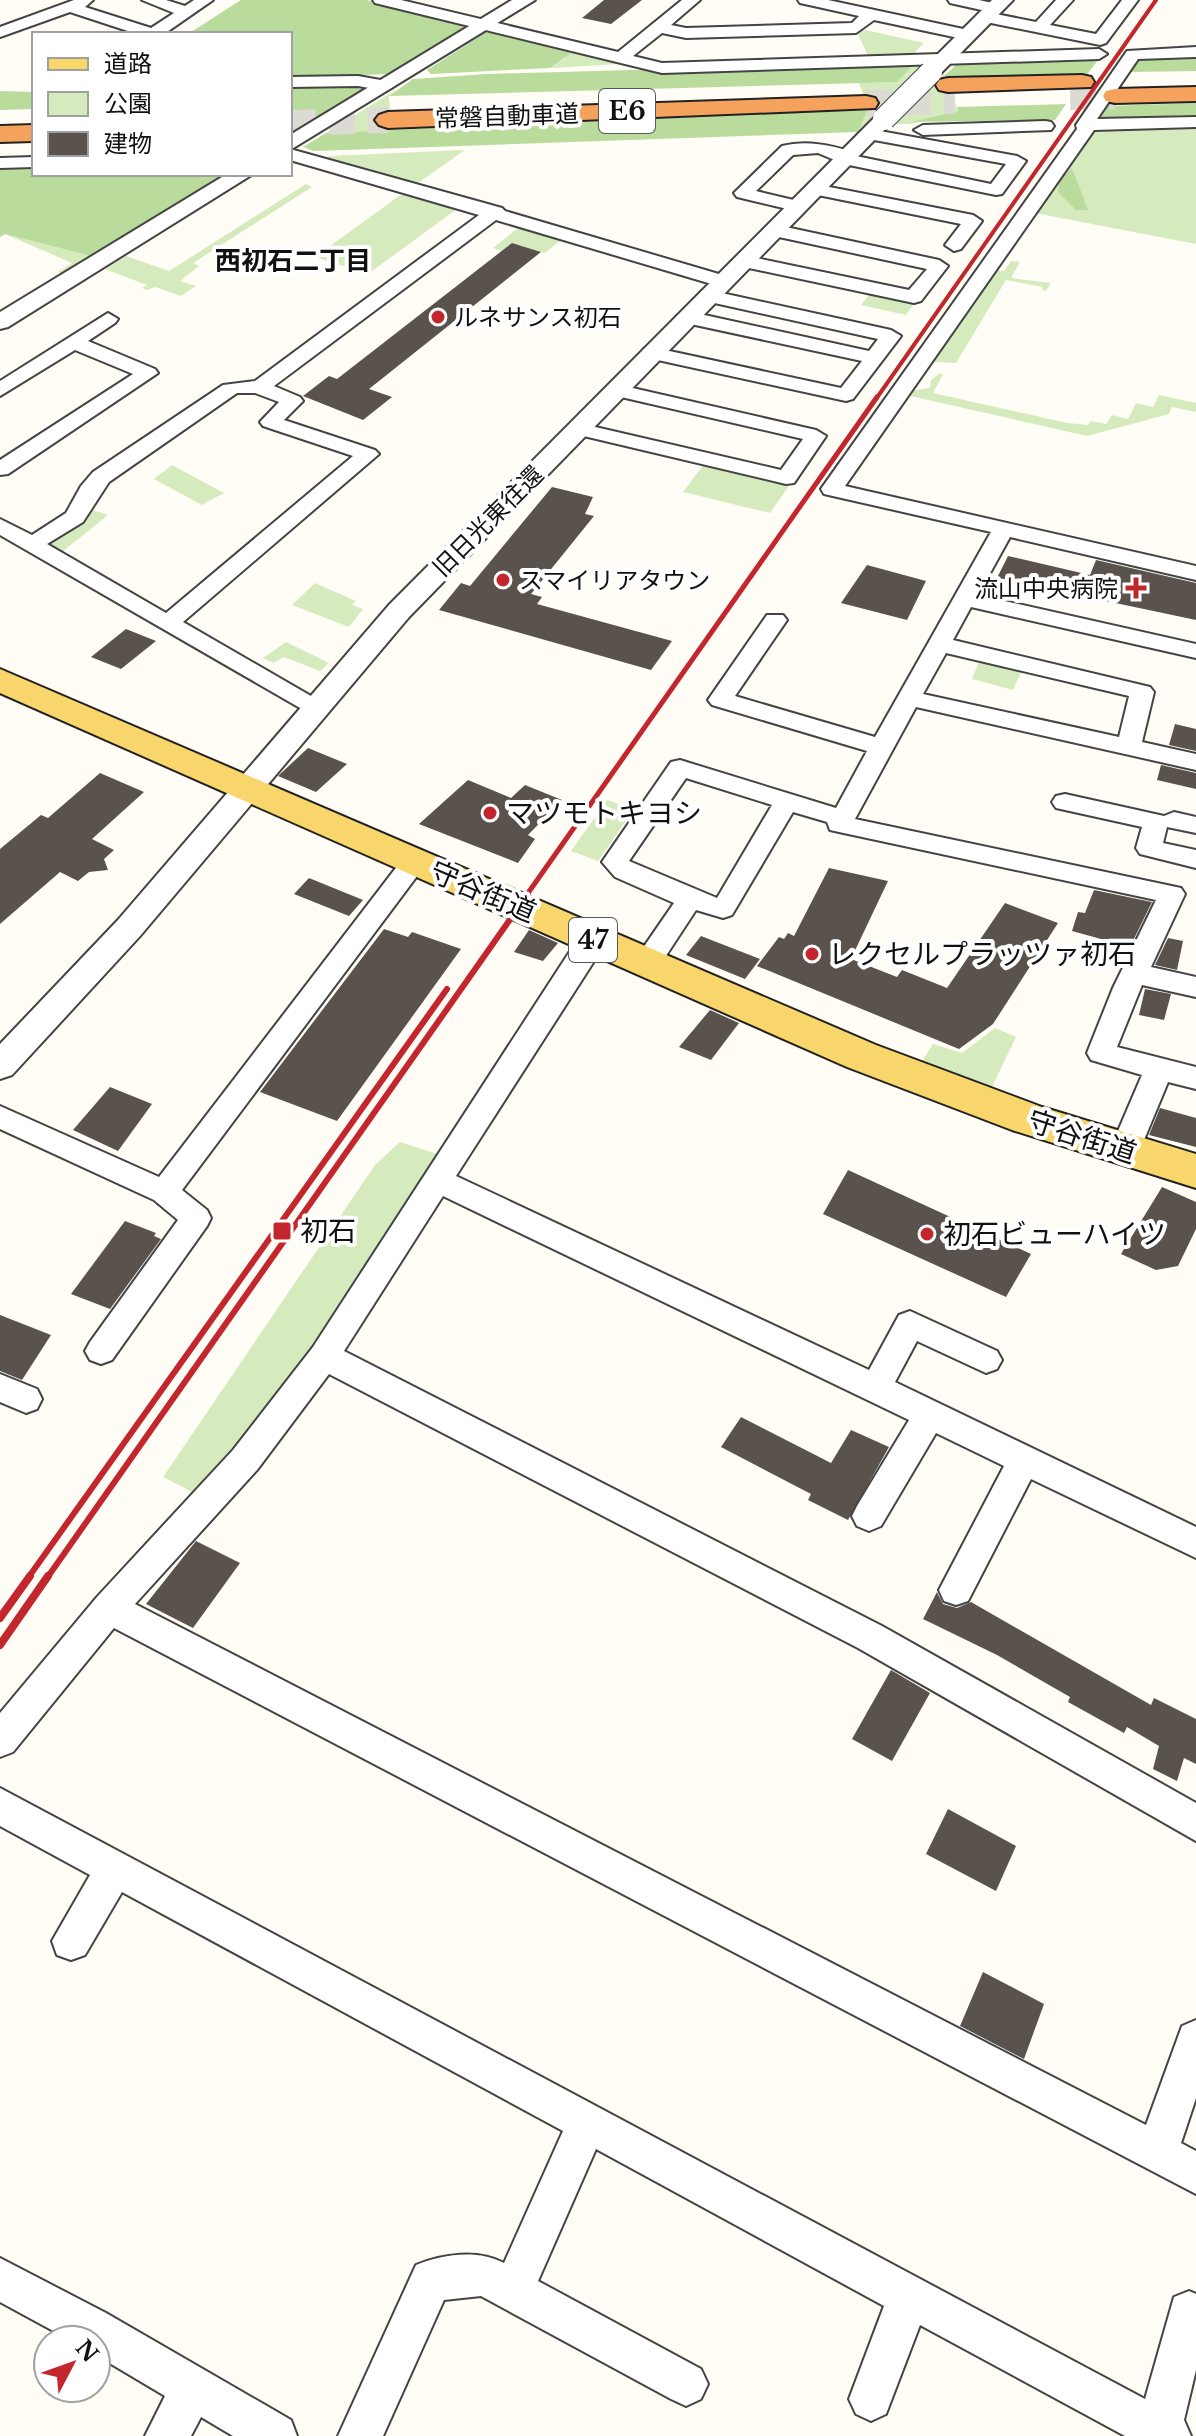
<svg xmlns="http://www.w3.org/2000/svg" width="1196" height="2436" font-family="'Libre Baskerville','Noto Sans JP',serif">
<rect width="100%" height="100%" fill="#fffdf5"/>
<g fill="#d5ebbd">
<polygon points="861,29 924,43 911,56 869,58 856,30"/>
<polygon points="571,50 617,62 619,64 550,68 565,59"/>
<polygon points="916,62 924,64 858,132 868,109 859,83 897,82"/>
<polygon points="944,73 958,111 912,124 895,124"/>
<polygon points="399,88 389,96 391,130 326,133"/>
<polygon points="1196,127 1196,244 1035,213 1093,129"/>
<polygon points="465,150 415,185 324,159 329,156"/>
<polygon points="306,184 312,187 193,263 199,266 180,281 196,286 181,296 155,287 147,290 142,288 147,285 105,269 126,256 169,271"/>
<polygon points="411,192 461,206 368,274 315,257 399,196"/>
<polygon points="523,224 560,236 561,240 545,253 512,243 501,251 493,248"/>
<polygon points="5,234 91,256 62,274 58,272 72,263"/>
<path d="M1011 261 1020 262 1011 278 1051 283 1046 291 1042 290 1043 287 1006 280 956 363 934 362C952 333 972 303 992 274L996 270 1004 271Z"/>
<polygon points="872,291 916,301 906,315 861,305"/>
<polygon points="939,374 943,374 933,393 1068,423 1088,425 1091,421 1106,424 1112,415 1128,419 1136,403 1153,407 1159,395 1196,403 1196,412 1172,407 1169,414 1087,436 906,395 910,391 930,388 931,380"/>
<polygon points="705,463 791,483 770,513 683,492"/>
<polygon points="172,465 224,493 202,505 154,479"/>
<polygon points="86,508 108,515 62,552 49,545 52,537"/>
<polygon points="315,583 356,601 352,605 363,609 349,627 292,605"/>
<polygon points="286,642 329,663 320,671 284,657 273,663 263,658"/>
<polygon points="979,662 993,665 996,662 1023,668 1013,690 972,679"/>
<polygon points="607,800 634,809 598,861 571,851"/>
<polygon points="995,1028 1016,1037 990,1091 919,1066 933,1044 962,1053"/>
<polygon points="400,1142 440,1155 317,1350 198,1495 163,1477 375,1165"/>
</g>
<g fill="#b9dc9c">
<polygon points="241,0 366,0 464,25 462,30 388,74 290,78 290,34 188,34"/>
<polygon points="495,32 571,50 569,55 550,68 431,74 427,70 485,33"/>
<polygon points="1196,59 1196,71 1131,72 1139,60"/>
<polygon points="1098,60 1086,76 946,80 945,75 956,65"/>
<polygon points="916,62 897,82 389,96 413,79 487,74"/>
<polygon points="290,85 368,86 290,134"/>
<polygon points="0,91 34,92 34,109 0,110"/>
<polygon points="1196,103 1196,115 1100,118 1108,106"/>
<polygon points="1066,104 1055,120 911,122 958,111 957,107"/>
<polygon points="868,109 858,132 314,151 303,147 326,133"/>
<polygon points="34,166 34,174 225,174 91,256 5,234 0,237 0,169"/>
<polygon points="1072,168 1088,210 1076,210 1058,192 1059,180"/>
</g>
<g fill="#5a524d">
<polygon points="604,0 642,0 611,24 582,18"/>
<polygon points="512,243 541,252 369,389 392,397 363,420 303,396 329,376 337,379"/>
<polygon points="552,487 593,497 585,514 594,516 531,594 542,597 537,604 672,641 651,670 439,610 461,583 470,586"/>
<polygon points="1008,556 1090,575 1096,560 1196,583 1196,620 997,578"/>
<polygon points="867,565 926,581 907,620 841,603"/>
<polygon points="126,629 156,641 121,669 91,657"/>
<polygon points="1175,724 1196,729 1196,751 1169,745"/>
<polygon points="308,748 347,764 316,792 278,776"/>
<polygon points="1161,765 1196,773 1196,789 1157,780"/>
<polygon points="100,773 144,792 92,839 114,850 104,859 108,870 89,872 78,881 60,872 0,924 0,849 41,815 48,818"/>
<polygon points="468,780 511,798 525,785 562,800 528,835 535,839 518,863 419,824"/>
<polygon points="829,868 888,881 851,959 897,977 902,970 947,988 1005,903 1058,923 993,1024 959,1049 757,966 779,937 784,939 788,933 794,936"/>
<polygon points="309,878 363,900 349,916 294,894"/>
<polygon points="1094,890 1152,902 1130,947 1072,931 1078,912 1085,913"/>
<polygon points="384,929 408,937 412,932 461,949 337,1121 260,1092"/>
<polygon points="529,930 558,943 543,961 514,952"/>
<polygon points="701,936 760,959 745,979 686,955"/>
<polygon points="1168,938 1183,941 1177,970 1155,965"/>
<polygon points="1145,989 1171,994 1164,1020 1139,1015"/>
<polygon points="710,1010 739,1023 711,1060 679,1047"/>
<polygon points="110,1087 152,1104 118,1151 73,1130"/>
<polygon points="1160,1108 1196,1118 1196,1147 1149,1135"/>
<polygon points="848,1170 1031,1254 1006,1297 823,1214"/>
<polygon points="1162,1187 1196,1202 1196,1229 1178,1266 1156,1270 1121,1254"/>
<polygon points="125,1221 156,1233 154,1236 161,1239 110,1309 71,1294"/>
<polygon points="0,1315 51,1335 22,1380 0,1371"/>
<polygon points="741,1417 831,1463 851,1430 889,1447 848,1520 808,1500 811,1494 721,1447"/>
<polygon points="196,1541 240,1563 193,1628 146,1604"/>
<polygon points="937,1592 943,1604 957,1608 971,1602 1151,1705 1154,1698 1196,1719 1196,1764 1184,1758 1177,1781 1153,1769 1159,1746 1127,1727 1124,1733 1068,1702 1070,1697 997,1655 923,1619"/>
<polygon points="891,1670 930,1693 892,1761 852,1739"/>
<polygon points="948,1809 1016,1846 996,1891 926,1854"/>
<polygon points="983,1972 1044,2004 1024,2059 960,2026"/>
</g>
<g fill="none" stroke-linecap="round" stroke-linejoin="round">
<g stroke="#dbdad3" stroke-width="26" stroke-dasharray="26 13" stroke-linecap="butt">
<polyline points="1070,97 1115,96"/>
<polyline points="866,103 955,101"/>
<polyline points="290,123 388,120"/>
</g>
<defs>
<g id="minor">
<polygon points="74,0 93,0 85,7 151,28 174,13 142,0 166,0 185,6 194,0 213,0 164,34 137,34 70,12 0,37 0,27"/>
<polygon points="373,0 401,0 618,52 682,0 700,0 671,25 686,28 852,23 859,16 800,3 798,0 828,0 968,30 976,35 968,40 874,20 856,33 686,38 662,33 633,56 662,63 1099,49 1107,54 1099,59 662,73 375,3"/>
<polygon points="948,0 979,0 1001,5 1003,8 995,13 950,3"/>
<polygon points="1056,0 1073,0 1050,25 1096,34 1122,0 1138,0 1106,43 1100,45 986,22 978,17 986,12 1036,22"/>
<path d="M1196 47V57L1138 59 1097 119 1196 117V127L1094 130 845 486 1196 566V580L1010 537 978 595 1196 644V658L971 607 953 640 1150 687 1154 692 1142 742 1196 754V770L916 707 855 819 1181 888 1185 894 1151 967 1196 977V997L1142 985 1117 1047 1196 1067V1089L1168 1082 1139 1152 1134 1160 1124 1163 1114 1160 1109 1152 1142 1075 1091 1060 1087 1053 1113 988 1156 900 839 832 830 830 827 822 793 812 732 915 723 918 696 910 656 971 646 974 636 971 632 964 674 903 615 877 602 862 671 762 680 760 836 808 867 751 712 705 708 700 767 615H783L787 620 735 696 875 737 991 532 824 494 821 489 1077 129 1076 125 1127 51ZM946 653 1129 696 1119 737 923 694ZM686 778 772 805 717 898 629 861Z"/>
<polygon points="358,76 392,82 394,86 386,91 358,86 290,87 290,77"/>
<polygon points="1045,121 1051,122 1054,126 1051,130 923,135 914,130 923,125"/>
<path d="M869 129 1017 156 1026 161 1002 194 996 195 844 164 818 153 793 155 756 191 802 202 805 206 802 210 796 211 737 197 734 193 782 146C807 140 829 145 853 152L856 156 991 184 1006 164 863 138 860 134Z"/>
<path d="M290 149 502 208 505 211 729 277 732 281 722 287 715 285 496 220 274 386 300 397 303 401 284 420 375 450 379 454 183 622 323 703 326 708 323 713 314 716 0 535V519L32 535 66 513 81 486 93 472 223 385 255 381 479 215 290 160ZM237 393H255L279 402 260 422 263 426 353 456 166 613 47 544 83 522 109 482Z"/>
<polygon points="34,157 34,167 0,168 0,158"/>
<polygon points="814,184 973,215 982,221 961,249 954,251 945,245 961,224 808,193 805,189"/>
<polygon points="772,224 939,260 948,266 921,301 914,303 735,265 733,261 742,255 909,290 927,269 765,234 763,230"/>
<polygon points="708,290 891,330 901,336 853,399 846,401 644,357 641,353 644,349 651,347 841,388 862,361 686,323 676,317 686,311 869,351 878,339 701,300 698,296 701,292"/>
<polygon points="108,313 118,319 115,323 88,341 155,369 158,373 8,474 0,475 0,460 133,374 75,350 0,396 0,381"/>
<polygon points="615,384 816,430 826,436 794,483 786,484 571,433 568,429 578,423 781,470 803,439 608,394 605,390"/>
<polygon points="1065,794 1164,816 1174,812 1196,817 1196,833 1167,827 1163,843 1196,850 1196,868 1140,854 1136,848 1142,827 1056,808 1052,802 1056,796"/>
<polygon points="414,853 423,856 427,862 423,868 182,1190 207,1210 211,1218 207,1226 112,1360 101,1364 90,1360 85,1351 90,1342 178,1220 154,1200 0,1129 0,1106 159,1177 405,856"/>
<polygon points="594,932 603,934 607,941 456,1176 869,1370 899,1315 910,1311 997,1351 1002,1360 997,1369 986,1373 917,1341 895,1382 1196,1527 1196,1558 1031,1479 968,1601 956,1605 944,1601 939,1590 1004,1466 936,1433 881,1526 869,1531 857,1526 852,1516 857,1506 909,1420 443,1196 344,1351 882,1626 1196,1803 1196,1841 858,1648 329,1374 257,1470 135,1604 1146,2125 1182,2026 1196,2020 1196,2098 1181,2143 1196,2151 1196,2194 114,1628 13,1752 0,1757 0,1713 97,1597 233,1450 313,1347 572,948 585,934"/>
<polygon points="0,1374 37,1389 42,1399 37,1409 26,1413 0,1402"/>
<path d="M0 1788 1145 2399 1174 2297 1189 2291 1196 2294V2370L1184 2420 1191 2436H1125L920 2325 886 2414 871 2421 856 2414 849 2399 884 2306 596 2149 538 2281 701 2369 708 2384 701 2399 686 2406 671 2399 481 2296 444 2300 383 2436H338L416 2265C442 2254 478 2249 504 2263L563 2131 122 1892 85 1955 71 1960 57 1955 52 1941 90 1875 0 1826Z"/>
<polygon points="0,2258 106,2313 291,2420 297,2436 233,2436 201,2417 191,2436 145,2436 165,2396 96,2355 96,2340 70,2340 0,2302"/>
</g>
<g id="tertiary">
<polygon points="512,0 535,0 290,150 290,135"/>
<polygon points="992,0 1013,0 938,76 924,76 921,72 924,68"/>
<polygon points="884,113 894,119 891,123 409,617 140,936 12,1075 0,1079 0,1044 118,920 389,605 877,115"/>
<polygon points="227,174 253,174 8,327 0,329 0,312"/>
</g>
<polygon id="primary" points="0,669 876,1045 1042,1107 1196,1154 1196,1188 1012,1130 847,1067 0,693"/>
<g id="motorway">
<polygon points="1082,75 1091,77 1094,82 1091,87 948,92 939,90 936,85 939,80 948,78"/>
<polygon points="1196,87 1196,101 1115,103 1106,101 1103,96 1106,91 1115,89"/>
<polygon points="866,96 875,98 878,103 875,108 388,128 379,125 375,120 379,115 388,112"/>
<polygon points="34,125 34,141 0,142 0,126"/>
</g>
</defs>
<use href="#minor" stroke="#444" stroke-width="4"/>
<use href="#tertiary" stroke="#444" stroke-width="4"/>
<use href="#primary" stroke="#222" stroke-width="4"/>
<use href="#motorway" stroke="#222" stroke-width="4"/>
<use href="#minor" fill="#fff" fill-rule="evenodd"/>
<use href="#tertiary" fill="#fff" fill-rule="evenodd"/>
<use href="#primary" fill="#f9d66b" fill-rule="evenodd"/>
<use href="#motorway" fill="#f5a25d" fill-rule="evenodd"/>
<polyline stroke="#c4262e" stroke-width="4" points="876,399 1156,0"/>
<polyline stroke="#c4262e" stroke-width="5" points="514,913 877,397"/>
<g stroke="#c4262e" stroke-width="6">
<polyline points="28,1578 447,989"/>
<polyline points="47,1578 516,911"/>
</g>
<g stroke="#c4262e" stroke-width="8">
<polyline points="0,1618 30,1576"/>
<polyline points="0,1645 48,1576"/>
</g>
<defs>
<polyline id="tertiary-bridge" points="884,119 931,72"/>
</defs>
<use href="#tertiary-bridge" stroke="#444" stroke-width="24" stroke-linecap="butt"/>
<use href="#tertiary-bridge" stroke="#fff" stroke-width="22"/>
</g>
<g fill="#c4262e" stroke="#fff" stroke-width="3">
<circle cx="438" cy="317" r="8"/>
<circle cx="503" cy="580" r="8"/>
<path d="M1132 576h8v8h8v8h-8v8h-8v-8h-8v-8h8z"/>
<circle cx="490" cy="813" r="8"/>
<circle cx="812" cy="954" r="8"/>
<rect x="272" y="1221" width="20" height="20" rx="4"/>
<circle cx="927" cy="1234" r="8"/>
</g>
<g text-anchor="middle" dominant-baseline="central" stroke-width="8" stroke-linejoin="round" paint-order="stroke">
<g font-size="24" fill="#111" stroke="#fff">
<text transform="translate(507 116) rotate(-2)">常磐自動車道</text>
<text transform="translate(488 521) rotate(-45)">旧日光東往還</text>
</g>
<g font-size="24" fill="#111" stroke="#fff" text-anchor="start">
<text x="454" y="317">ルネサンス初石</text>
<text x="519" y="580">スマイリアタウン</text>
<text x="1118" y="588" text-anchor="end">流山中央病院</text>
</g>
<g fill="#fff" stroke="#585858" stroke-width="2">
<rect x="599" y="89" width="56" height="44" rx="6"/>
<rect x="569" y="918" width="48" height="44" rx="6"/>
</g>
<g font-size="26" font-weight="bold" fill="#111">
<text x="627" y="111">E6</text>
<text x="593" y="940">47</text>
</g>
<g font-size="26" font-weight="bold" fill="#111" stroke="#fff">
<text x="293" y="261">西初石二丁目</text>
</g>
<g font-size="28" fill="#111" stroke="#fff" text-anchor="start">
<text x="506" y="813">マツモトキヨシ</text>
<text x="828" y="954">レクセルプラッツァ初石</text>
<text x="300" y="1231">初石</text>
<text x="943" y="1234">初石ビューハイツ</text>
</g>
<g font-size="28" fill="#111" stroke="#fff">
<text transform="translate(483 892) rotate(23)">守谷街道</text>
<text transform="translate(1082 1137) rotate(18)">守谷街道</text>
</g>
</g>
<rect x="32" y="32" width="260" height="144" fill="#ffffff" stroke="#a0a0a0" stroke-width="2"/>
<rect x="48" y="58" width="40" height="12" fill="#f9d66b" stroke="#a0a0a0" stroke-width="2"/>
<text x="104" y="72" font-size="24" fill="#111111">道路</text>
<rect x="48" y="92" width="40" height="24" fill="#d5ebbd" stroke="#a0a0a0" stroke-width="2"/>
<text x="104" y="112" font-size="24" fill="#111111">公園</text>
<rect x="48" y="132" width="40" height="24" fill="#5a524d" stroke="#a0a0a0" stroke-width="2"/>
<text x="104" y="152" font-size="24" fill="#111111">建物</text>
<g transform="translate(72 2364) rotate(49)"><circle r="38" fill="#ffffff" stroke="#a0a0a0" stroke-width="2"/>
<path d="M0-6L14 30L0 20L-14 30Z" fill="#c4262e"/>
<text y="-12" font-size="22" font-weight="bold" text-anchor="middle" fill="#111111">N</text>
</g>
</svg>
